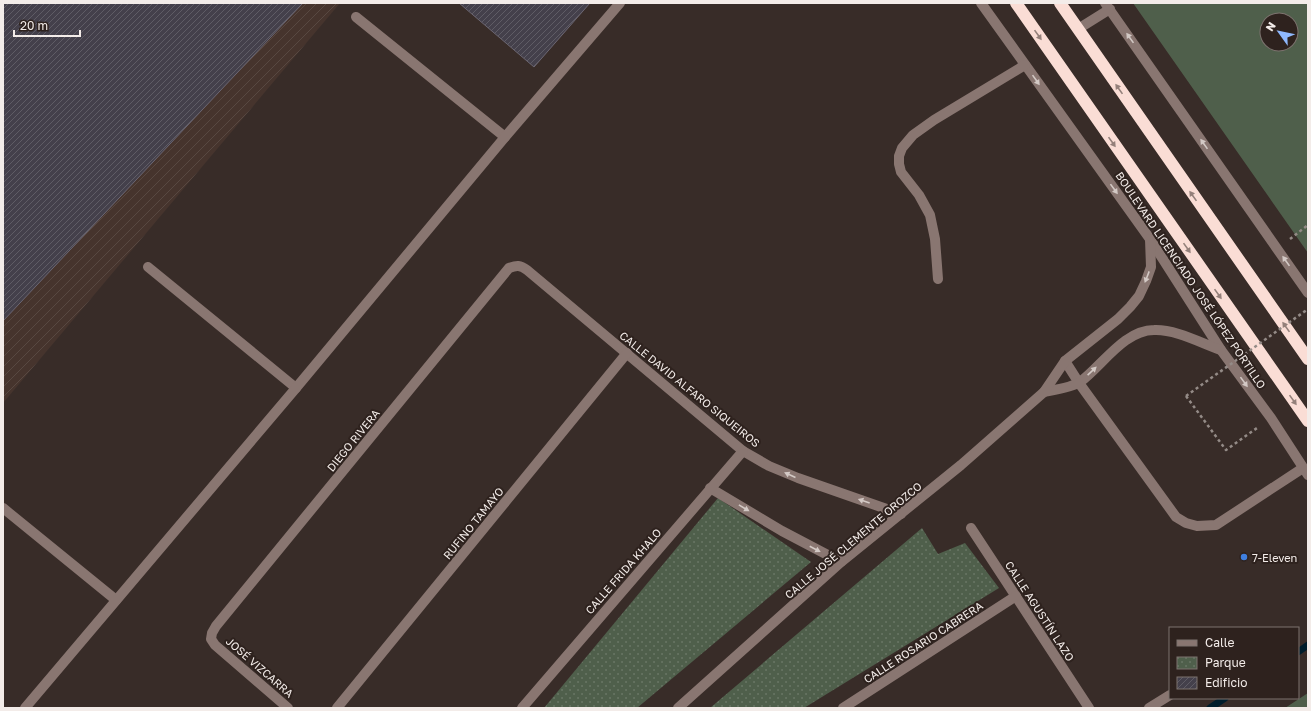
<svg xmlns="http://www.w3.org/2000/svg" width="1311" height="711" viewBox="0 0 1311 711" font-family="'Golos Text',sans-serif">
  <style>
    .industrial { fill: url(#industrial-furrows) }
    .green { fill: #4f5f4b; fill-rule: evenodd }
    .park { fill: url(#park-dots) }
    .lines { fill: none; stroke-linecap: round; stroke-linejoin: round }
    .stream { stroke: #001d2b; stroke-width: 7 }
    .building { fill: url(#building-hatch); stroke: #6b6672 }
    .path { stroke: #948b87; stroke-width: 2.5; stroke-dasharray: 3 3; stroke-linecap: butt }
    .minor { stroke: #897671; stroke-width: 10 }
    .highway { stroke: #faddd5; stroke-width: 12 }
    .path-bridge { stroke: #948b87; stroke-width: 2.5; stroke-dasharray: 3 3; stroke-linecap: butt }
    .oneway { fill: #94807a }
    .oneway2 { fill: #d3c9c5 }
    .shop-dot { fill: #3f7fe0; stroke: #2e221e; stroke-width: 1.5 }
    .labels { text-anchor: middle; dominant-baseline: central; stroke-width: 4; stroke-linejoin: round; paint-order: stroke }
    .street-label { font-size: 11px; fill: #f3ece9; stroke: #2e221e }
    .poi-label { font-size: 11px; fill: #f3ece9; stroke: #2e221e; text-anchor: start }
  </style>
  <defs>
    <pattern id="industrial-furrows" width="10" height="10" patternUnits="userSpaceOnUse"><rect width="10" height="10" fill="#46342d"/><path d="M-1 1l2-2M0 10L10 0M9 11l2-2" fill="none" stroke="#584841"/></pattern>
    <pattern id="park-dots" width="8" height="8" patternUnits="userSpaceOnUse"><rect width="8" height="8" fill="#4f5f4b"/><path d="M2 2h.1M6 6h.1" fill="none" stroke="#697665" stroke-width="1.8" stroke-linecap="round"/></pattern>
    <pattern id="building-hatch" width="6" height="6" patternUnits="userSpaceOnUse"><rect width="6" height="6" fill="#44404b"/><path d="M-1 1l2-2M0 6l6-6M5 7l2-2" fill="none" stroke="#5f5c65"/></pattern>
  </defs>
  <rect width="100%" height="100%" fill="#382c28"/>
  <polygon class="industrial" points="3,3 340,3 3,403"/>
  <g class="green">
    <path d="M1133,3H1308V253ZM1267,20H1291V44H1267Z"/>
    <polygon points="1308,693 1308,708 1285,708"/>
  </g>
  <g class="park">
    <polygon points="718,498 811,562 637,708 544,708"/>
    <polygon points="922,528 938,554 965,543 999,588 804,708 710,708"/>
  </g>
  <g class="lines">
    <g class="stream">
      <polyline points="1298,652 1308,645"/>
      <polyline points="1210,708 1225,698"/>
    </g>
  </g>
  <g class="building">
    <polygon points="3,3 303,3 3,321"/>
    <polygon points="459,3 590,3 534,67"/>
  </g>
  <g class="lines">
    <g class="path">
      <polyline points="1290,239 1308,225"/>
      <polyline points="1186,396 1226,450 1257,428"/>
    </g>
    <g class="minor">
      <polyline points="981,3 1150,239 1221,350 1271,418 1308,475"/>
      <polyline points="1105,3 1308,293"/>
      <polyline points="356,17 505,137"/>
      <polyline points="1078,29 1110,9"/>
      <polyline points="148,267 296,388"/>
      <polyline points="938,279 935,239 930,215 919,195 901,172 899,164 899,156 902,148 913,135 934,120 1025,65"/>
      <polyline points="1065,361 1079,383 1176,517 1186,523 1197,526 1216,525 1303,468"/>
      <path d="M1044,392C1054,390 1073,387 1080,382C1102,366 1124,330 1154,330C1175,329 1201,343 1221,350"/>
      <polyline points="710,488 782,531 841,562"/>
      <polyline points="3,508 116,600"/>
      <polyline points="971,528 1089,708"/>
      <polyline points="25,708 296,388 505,137 620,3"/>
      <path d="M288,708L215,645L211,639L212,633L216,626L509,268C517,265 520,265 527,270L743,451L769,466L798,478L901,514"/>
      <polyline points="337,708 627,353"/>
      <polyline points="522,708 743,451"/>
      <polyline points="678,708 841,562 961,465 1044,392 1065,361 1118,319 1130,307 1139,296 1146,281 1151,267 1150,239"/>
      <polyline points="843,708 1016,596"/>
      <polyline points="1149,708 1170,695"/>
    </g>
    <g class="highway">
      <polyline points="1016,3 1308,421"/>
      <polyline points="1060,3 1308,359"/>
    </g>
    <polyline class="path-bridge" points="1186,396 1308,309"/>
  </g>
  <defs><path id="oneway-solid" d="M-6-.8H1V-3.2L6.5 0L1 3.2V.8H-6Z"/></defs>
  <g class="oneway">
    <use href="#oneway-solid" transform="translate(1038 35) rotate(55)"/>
    <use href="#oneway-solid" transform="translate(1119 89) rotate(-125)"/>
    <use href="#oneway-solid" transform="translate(1112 142) rotate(55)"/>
    <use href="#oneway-solid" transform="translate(1193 196) rotate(-125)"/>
    <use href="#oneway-solid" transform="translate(1187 248) rotate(55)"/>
    <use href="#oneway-solid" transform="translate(1218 294) rotate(55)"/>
    <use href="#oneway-solid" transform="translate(1286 327) rotate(-125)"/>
    <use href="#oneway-solid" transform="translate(1293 400) rotate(55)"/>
  </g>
  <g class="oneway2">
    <use href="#oneway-solid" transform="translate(1130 38) rotate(-125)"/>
    <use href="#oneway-solid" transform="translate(1036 80) rotate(55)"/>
    <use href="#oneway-solid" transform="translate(1204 144) rotate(-125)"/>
    <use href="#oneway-solid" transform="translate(1114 189) rotate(54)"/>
    <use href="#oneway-solid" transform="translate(1286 261) rotate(-125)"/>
    <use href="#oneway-solid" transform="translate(1147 277) rotate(111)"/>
    <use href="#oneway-solid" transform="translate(1092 371) rotate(-43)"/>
    <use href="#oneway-solid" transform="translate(1244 382) rotate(54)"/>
    <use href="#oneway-solid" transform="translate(790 475) rotate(-156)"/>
    <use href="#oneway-solid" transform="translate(864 501) rotate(-161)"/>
    <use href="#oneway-solid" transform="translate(744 508) rotate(31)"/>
    <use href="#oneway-solid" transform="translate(815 549) rotate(28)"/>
  </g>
  <circle class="shop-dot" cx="1244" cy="557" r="4"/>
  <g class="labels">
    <g class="street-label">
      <text transform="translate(1191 280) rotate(56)">BOULEVARD LICENCIADO JOSÉ LÓPEZ PORTILLO</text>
      <text transform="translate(690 389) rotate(39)">CALLE DAVID ALFARO SIQUEIROS</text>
      <text transform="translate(353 440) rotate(-51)">DIEGO RIVERA</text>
      <text transform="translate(473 523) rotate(-51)">RUFINO TAMAYO</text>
      <text transform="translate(853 540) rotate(-40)">CALLE JOSÉ CLEMENTE OROZCO</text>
      <text transform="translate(623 571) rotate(-49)">CALLE FRIDA KHALO</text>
      <text transform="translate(1040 611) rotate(57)">CALLE AGUSTÍN LAZO</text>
      <text transform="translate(923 642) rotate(-33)">CALLE ROSARIO CABRERA</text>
      <text transform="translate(260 667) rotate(41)">JOSÉ VIZCARRA</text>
    </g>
    <g class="poi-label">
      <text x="1252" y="557">7-Eleven</text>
    </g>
  </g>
  <rect width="1311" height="711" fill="none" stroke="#f3ece9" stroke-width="8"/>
  <rect x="1169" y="627" width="130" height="72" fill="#2e221e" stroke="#7d736f"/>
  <rect x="1177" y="640" width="20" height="6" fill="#897671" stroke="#7d736f"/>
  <text x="1205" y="647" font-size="12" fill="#f3ece9">Calle</text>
  <rect x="1177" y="657" width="20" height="12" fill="url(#park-dots)" stroke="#7d736f"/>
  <text x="1205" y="667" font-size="12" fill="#f3ece9">Parque</text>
  <rect x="1177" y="677" width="20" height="12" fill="url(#building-hatch)" stroke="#7d736f"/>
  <text x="1205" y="687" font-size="12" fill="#f3ece9">Edificio</text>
  <g transform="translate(1279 32) rotate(303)"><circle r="19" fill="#2e221e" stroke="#7d736f"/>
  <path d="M0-3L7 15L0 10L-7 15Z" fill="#8fb8fd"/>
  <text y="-6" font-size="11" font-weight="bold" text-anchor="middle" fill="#f3ece9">N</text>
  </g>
  <path d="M14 30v6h66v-6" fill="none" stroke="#f3ece9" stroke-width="2"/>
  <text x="20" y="30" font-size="12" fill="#f3ece9" stroke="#2e221e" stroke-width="3" paint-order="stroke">20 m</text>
</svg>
